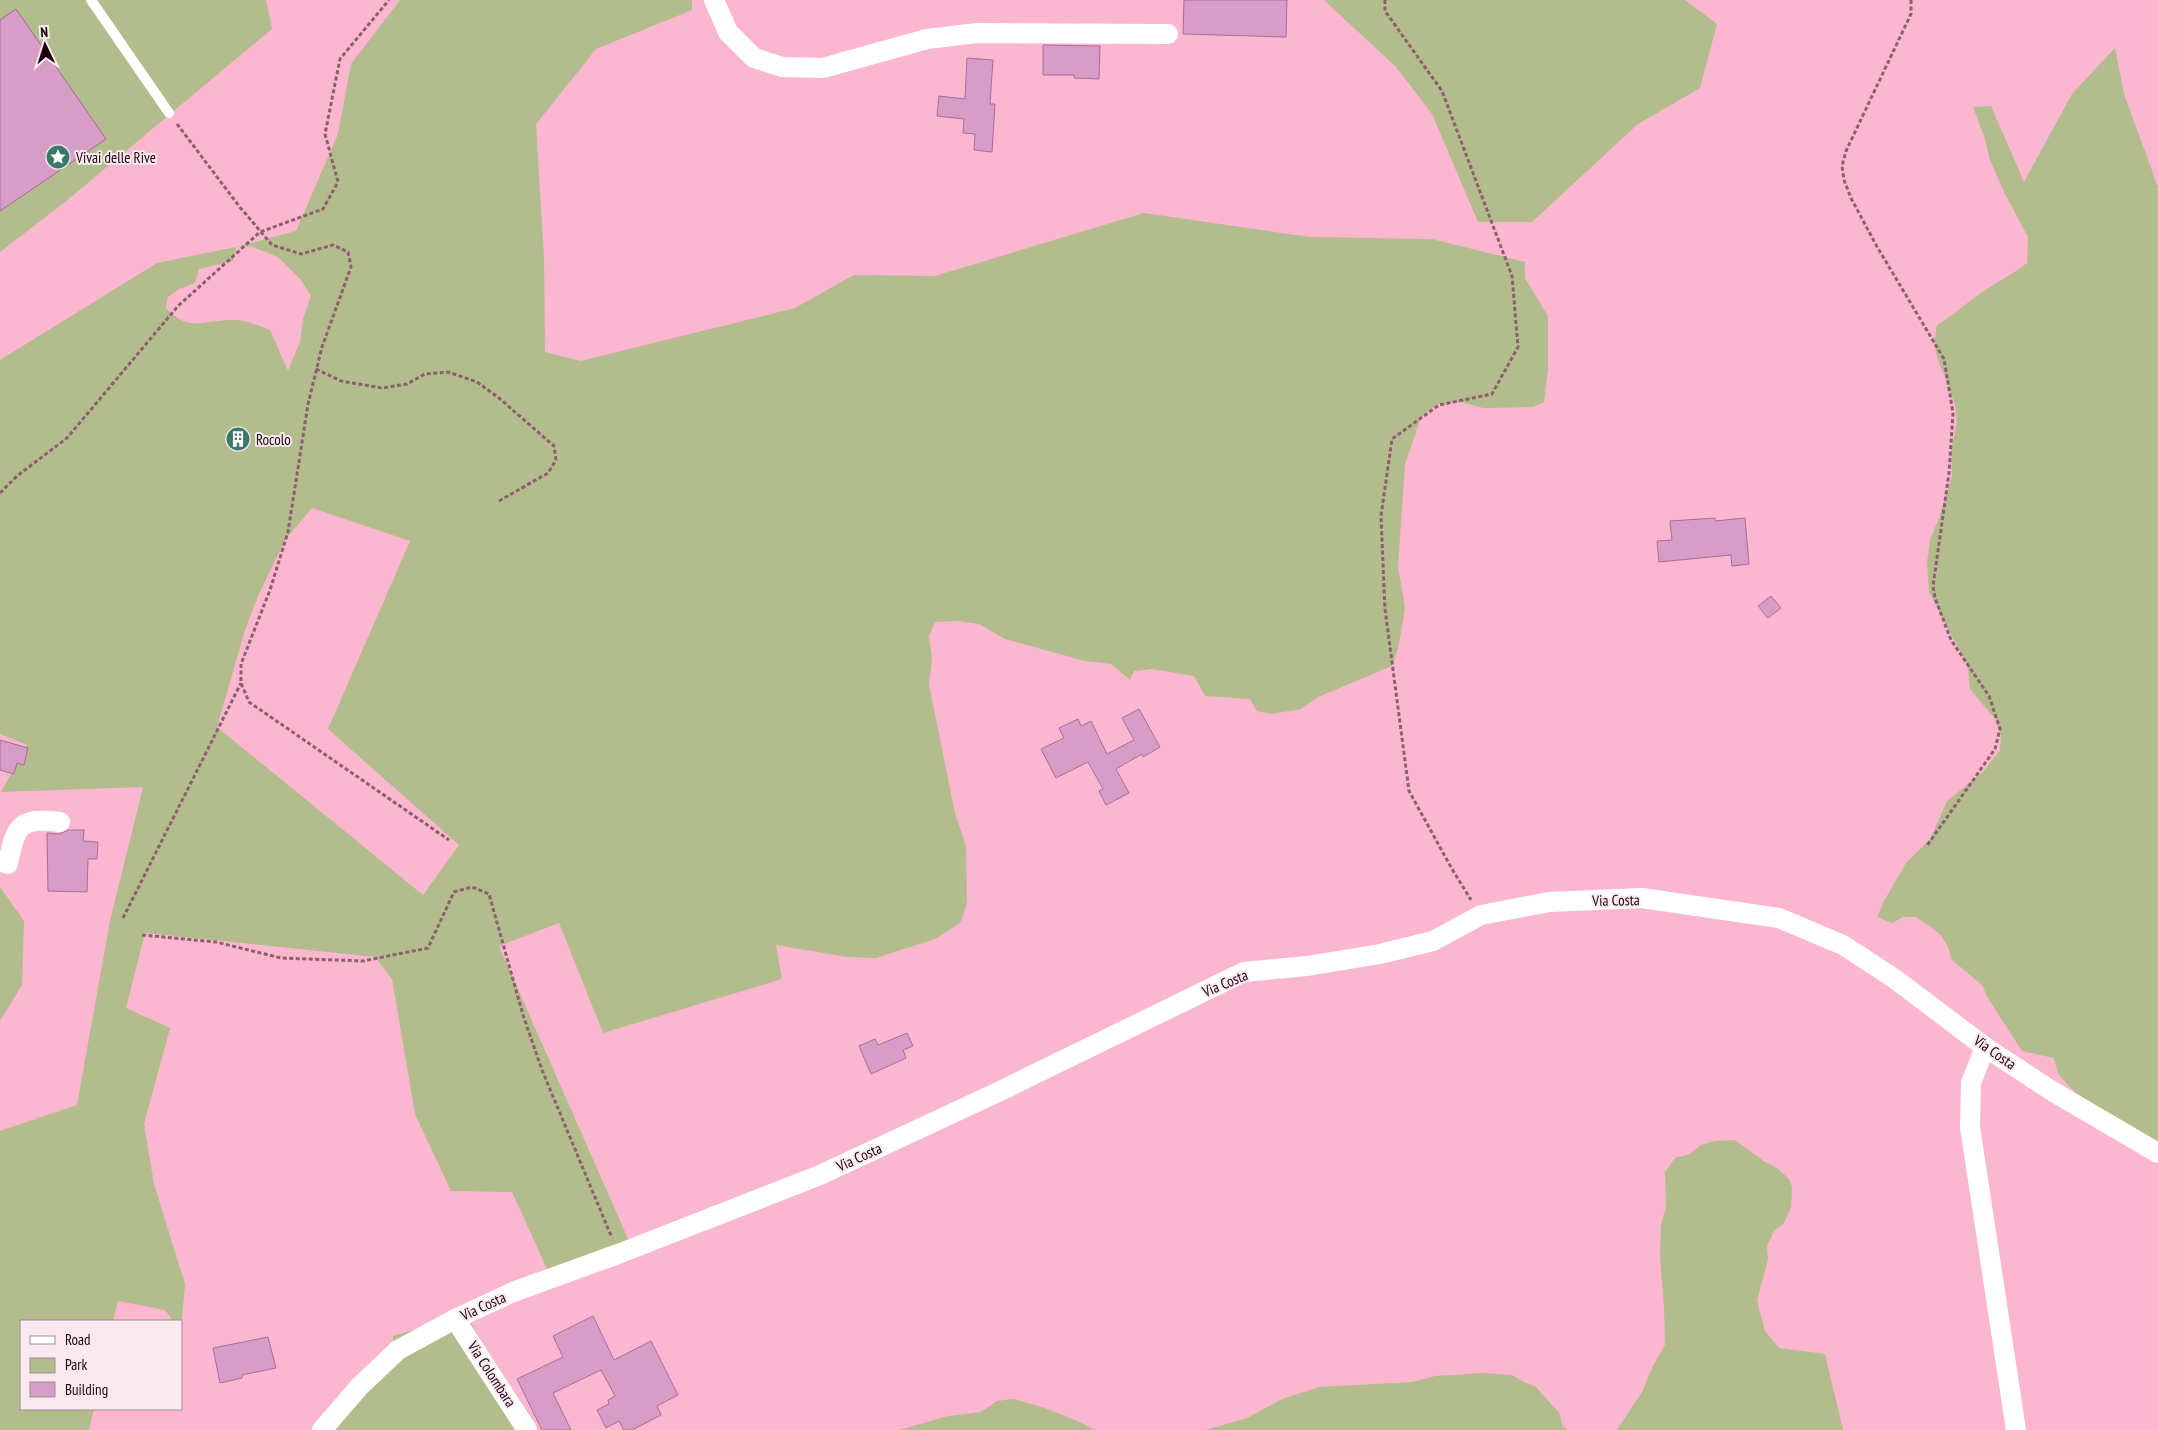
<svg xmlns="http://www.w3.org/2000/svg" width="2158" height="1430" viewBox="0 0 2158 1430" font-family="'PT Sans Narrow',sans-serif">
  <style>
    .green { fill: #b3bc8c; fill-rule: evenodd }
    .building { fill: #d69ec7; stroke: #ab6b9b }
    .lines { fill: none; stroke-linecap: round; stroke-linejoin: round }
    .path { stroke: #8c5e6f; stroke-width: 3; stroke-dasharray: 4 2.5; stroke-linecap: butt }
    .service { stroke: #fff; stroke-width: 10 }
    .minor { stroke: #fff; stroke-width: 20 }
    .labels { text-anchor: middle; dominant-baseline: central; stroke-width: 4; stroke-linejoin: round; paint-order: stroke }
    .poi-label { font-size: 15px; fill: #1b020c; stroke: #fae9ee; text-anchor: start }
    .street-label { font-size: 15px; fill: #1b020c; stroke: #fae9ee }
  </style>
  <rect width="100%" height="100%" fill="#fab7cf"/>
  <g class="green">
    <polygon points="0,0 266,0 272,29 65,202 0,252"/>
    <path d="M400,0H692V10L596,49L536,124L544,259L545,352L581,361L795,308L854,275L935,276L1144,213L1309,237L1432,239L1525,262V278L1548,316V370L1544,402L1533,407L1483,408L1461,402L1437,404L1421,417L1405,464L1398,567L1405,608L1398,649L1392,666L1318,697L1301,709L1271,714L1257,711L1250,699L1205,696L1194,676L1152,669L1134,671L1130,680L1111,664L1085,661L1005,639L979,624L958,621L935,622L929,636L932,658L929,685L955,813L966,847L967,904L960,923L935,939L876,958L848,957L776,945L782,979L603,1033L559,923L499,946L629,1241L548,1271L512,1192L451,1191L415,1114L392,979L375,957L145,933L126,1008L170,1028L144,1124L154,1184L185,1284L181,1330V1321H173L165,1310L118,1301L113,1321H21V1409H94L89,1430H0V1131L77,1105L110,921L143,787L1,792L27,745L0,734V360L157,263L236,247L296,231L338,134L351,64ZM250,246L278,257L301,280L311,296L303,319L300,342L288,371L270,330C257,325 246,320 232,320C203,320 189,333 166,308L168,297L179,289L195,283L199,269L233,261L236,247ZM312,508L410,541L328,729L459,845L423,895L217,727L245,630L258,596L285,540Z"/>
    <polygon points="1324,0 1685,0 1717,24 1700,88 1638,124 1532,222 1478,222 1432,114 1396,67"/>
    <path d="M2115,48L2124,94L2158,187V1150L2081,1099L2058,1074L2054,1058L2022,1051L1986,995L1983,986L1951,959L1949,949L1941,935L1931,927L1916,917H1903L1892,923L1877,917L1884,901L1906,863L1930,839L1947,801L1983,772L2000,750L2001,734L1995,719L1970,689L1968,667L1929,592L1927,563L1930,540L1939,518L1952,476L1951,452L1957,422L1955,404L1937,357L1934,342L1937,325C1953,316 1966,303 1981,293C1997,282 2013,274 2027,263L2028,237L2005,194L1990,160L1984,136L1973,107L1991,106L2024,182L2072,94Z"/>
    <polygon points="0,887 24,921 22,985 0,1021"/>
    <polygon points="1735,1140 1765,1162 1777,1168 1789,1179 1792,1187 1791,1207 1784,1223 1774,1231 1767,1246 1768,1259 1757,1301 1765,1331 1779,1348 1825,1354 1843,1430 1617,1430 1642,1392 1653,1366 1665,1345 1664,1306 1660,1257 1661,1225 1666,1207 1665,1172 1675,1158 1690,1154 1701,1145 1715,1141"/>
    <polygon points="470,1320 521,1430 325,1430 393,1344 393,1336 430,1325"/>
    <polygon points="1483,1373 1512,1375 1524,1382 1535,1386 1560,1414 1562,1426 1568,1430 1206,1430 1247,1418 1282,1399 1319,1387 1412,1382 1435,1376"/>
    <path d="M1013,1399C1042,1406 1069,1416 1095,1430H899L948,1416L981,1412L997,1401Z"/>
  </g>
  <g class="building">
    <polygon points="1184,0 1287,0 1286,37 1183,34"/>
    <polygon points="16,9 106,139 0,211 0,20"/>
    <polygon points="1043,45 1100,46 1099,79 1074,78 1074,75 1043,75"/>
    <polygon points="967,58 993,60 990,104 995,104 992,152 974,150 975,134 963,133 964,119 937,116 939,96 965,99"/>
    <polygon points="1715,518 1715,521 1745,518 1749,564 1732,566 1731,555 1659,562 1657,541 1672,540 1670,521"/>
    <polygon points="1771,596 1781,608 1768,618 1758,606"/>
    <polygon points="1139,709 1160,747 1143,757 1142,754 1116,769 1129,793 1106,805 1099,791 1103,789 1088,762 1056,778 1041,749 1064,738 1059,728 1078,719 1081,726 1091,721 1107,754 1134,740 1122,718"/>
    <polygon points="0,740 28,748 24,765 17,763 14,774 0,770"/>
    <polygon points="68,830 84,830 83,841 98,842 97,859 88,859 87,892 48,891 47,833 59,834"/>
    <polygon points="907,1033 913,1046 903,1050 906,1058 871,1074 859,1046 875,1039 878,1045"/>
    <polygon points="593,1316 614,1360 651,1341 678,1395 657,1406 661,1415 632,1430 624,1430 619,1421 606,1428 597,1410 609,1404 608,1400 615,1396 601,1370 553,1393 571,1430 542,1430 517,1379 563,1357 553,1336"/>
    <polygon points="268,1337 276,1368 242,1375 242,1378 220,1383 213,1348"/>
  </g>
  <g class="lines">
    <g class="path">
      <polyline points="1385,0 1385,11 1442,91 1512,276 1518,347 1492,394 1439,405 1392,439 1381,516 1384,587 1385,609 1409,791 1452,869 1471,900"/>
      <polyline points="1911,0 1911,14 1846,151 1842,166 1844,180 1851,198 1876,245 1944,359 1953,413 1949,473 1933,586 1935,598 1951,640 1989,696 2000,729 1995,749 1926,847"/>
      <polyline points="177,124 239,206 272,245 301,254 333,245 348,252 351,267 322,347 308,404 288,532 270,590 241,664 241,683 249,702 449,840"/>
      <polyline points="316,369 341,381 382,388 407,384 425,374 448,372 477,382 499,398 554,446 556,460 548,473 499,501"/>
      <polyline points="0,493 17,476 67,438 178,306 260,232 323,209 338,182 325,134 340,59 389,0"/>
      <polyline points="123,918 241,683"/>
      <polyline points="142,935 216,942 281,958 363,961 428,948 454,892 472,887 489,894 523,1015 542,1070 612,1238"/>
    </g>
    <polyline class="service" points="91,0 169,113"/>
    <g class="minor">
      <polyline points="714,0 728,32 754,58 782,67 823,68 927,39 977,33 1168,34"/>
      <path d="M0,861L8,864C15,825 20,817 60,822"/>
      <polyline points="1985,1047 1971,1083 1970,1127 2016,1430"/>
      <polyline points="455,1319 527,1430"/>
      <polyline points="322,1430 360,1386 398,1350 455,1319 513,1292 618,1254 820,1175 996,1093 1244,972 1307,966 1380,954 1433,941 1481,915 1549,902 1642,898 1779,918 1843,945 1895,979 1985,1047 2052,1091 2158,1153"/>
    </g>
  </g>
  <defs>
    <symbol id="sight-disc" viewBox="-11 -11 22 22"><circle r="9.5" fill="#387a6a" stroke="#fae9ee"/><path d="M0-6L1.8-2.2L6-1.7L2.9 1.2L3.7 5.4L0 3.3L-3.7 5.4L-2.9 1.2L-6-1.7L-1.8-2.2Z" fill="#fff"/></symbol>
    <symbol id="building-disc" viewBox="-11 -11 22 22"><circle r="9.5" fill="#387a6a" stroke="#fae9ee"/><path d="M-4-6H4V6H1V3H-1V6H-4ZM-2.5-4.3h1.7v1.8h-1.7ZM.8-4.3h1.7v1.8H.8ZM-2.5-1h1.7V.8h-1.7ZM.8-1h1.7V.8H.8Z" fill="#fff"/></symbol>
  </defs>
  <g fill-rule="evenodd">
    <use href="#sight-disc" x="44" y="143" width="28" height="28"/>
    <use href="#building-disc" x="224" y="425" width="28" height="28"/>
  </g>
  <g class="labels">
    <g class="poi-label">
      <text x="76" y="157">Vivai delle Rive</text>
      <text x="256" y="439">Rocolo</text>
    </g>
    <g class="street-label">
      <text transform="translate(1616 900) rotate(-1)">Via Costa</text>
      <text transform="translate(1225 983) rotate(-23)">Via Costa</text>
      <text transform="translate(1995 1052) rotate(35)">Via Costa</text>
      <text transform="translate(859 1157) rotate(-25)">Via Costa</text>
      <text transform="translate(483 1306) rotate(-25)">Via Costa</text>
      <text transform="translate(492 1374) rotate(57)">Via Colombara</text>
    </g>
  </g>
  <rect x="20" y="1320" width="162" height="90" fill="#fae9ee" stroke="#a18d94"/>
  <rect x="30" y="1336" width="25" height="8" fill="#ffffff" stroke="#a18d94"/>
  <text x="65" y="1345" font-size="15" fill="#1b020c">Road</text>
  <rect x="30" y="1358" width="25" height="15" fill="#b3bc8c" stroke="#a18d94"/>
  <text x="65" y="1370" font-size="15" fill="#1b020c">Park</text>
  <rect x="30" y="1382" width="25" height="15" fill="#d69ec7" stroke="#a18d94"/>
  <text x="65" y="1395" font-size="15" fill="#1b020c">Building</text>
  <g transform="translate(45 45) rotate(356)" stroke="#fae9ee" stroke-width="4" paint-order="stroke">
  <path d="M0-4L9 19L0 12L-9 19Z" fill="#1b020c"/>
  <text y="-8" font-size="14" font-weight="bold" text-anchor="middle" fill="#1b020c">N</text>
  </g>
</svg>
